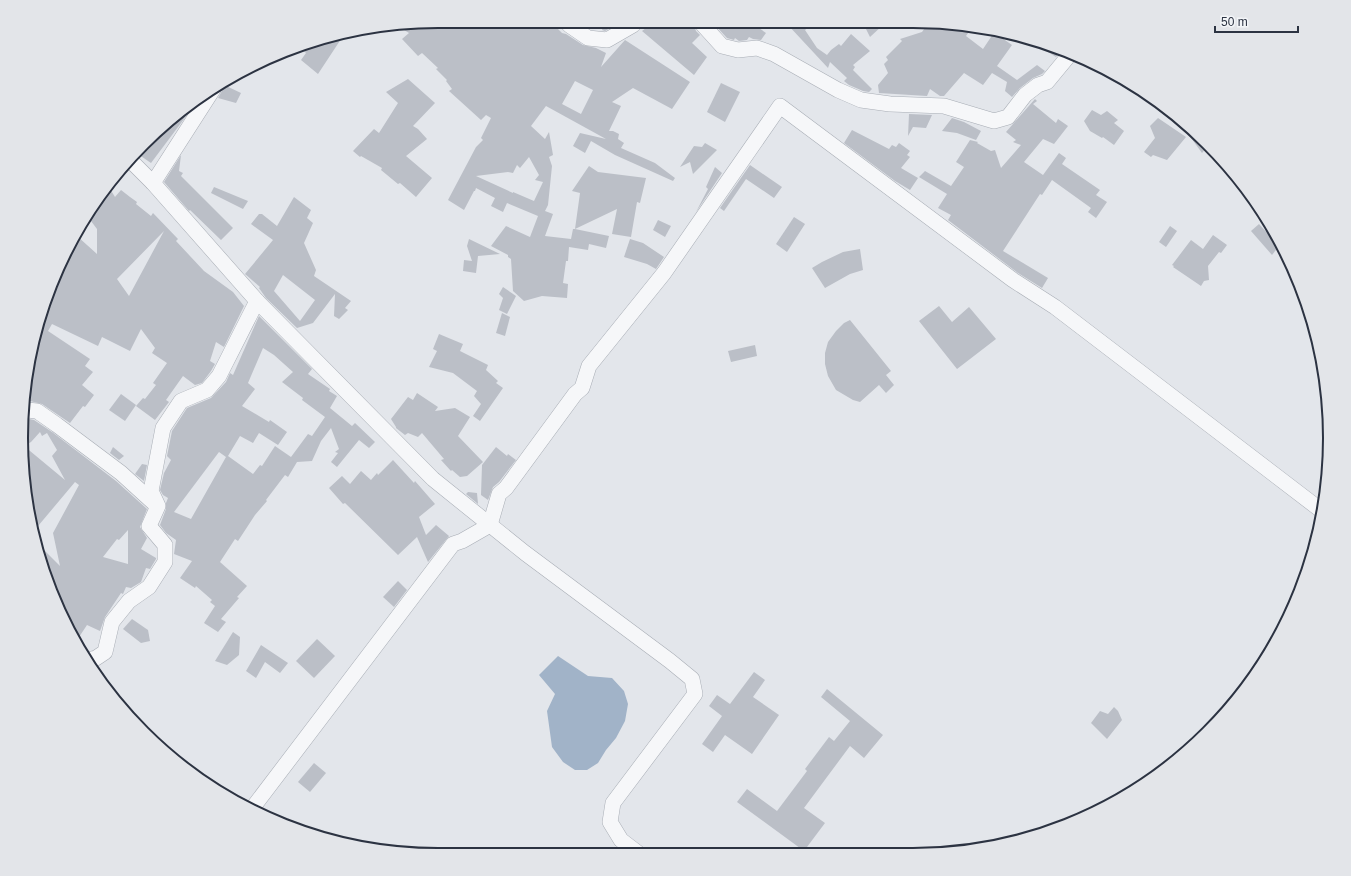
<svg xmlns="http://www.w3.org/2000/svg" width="1351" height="876" viewBox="0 0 1351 876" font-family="Arial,sans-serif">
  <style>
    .water { fill: #a1b3c8 }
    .building { fill: #bbbfc7; fill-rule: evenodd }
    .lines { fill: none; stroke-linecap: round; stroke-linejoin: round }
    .minor-casing { stroke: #a8adb5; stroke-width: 16 }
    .minor { stroke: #f6f7f9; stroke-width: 15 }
    .rim { fill: none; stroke: #2c3342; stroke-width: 2 }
  </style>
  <rect width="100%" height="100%" fill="#e3e6eb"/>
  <polygon class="water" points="558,656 588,676 612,678 624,691 628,704 625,721 616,738 606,750 598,763 587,770 575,770 563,762 552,747 547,711 555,694 539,675"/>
  <g class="building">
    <path d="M396,25H554L562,33L566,34L583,45L596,48L606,53L601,67L625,40L690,82L672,109L633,88L612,102L621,106L609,131H613L619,134L618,139L624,143L621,148L655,163L675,178L673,181L615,155L591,141L585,153L573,146L580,133L606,139L546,106L531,126L545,139L549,132L553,155L549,157L552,166L548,205L545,211L553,214L545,236L571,239L573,229H575L580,193L572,191L589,166L598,172L646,178L640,203L637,202L631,237L612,234L617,209L575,229L609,236L606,248L589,244L588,250L569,247L568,261H566L563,283L568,284L567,298L542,296L524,301L513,291L511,259L508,257V255L491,246L506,226L530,237L538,216L507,203L503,212L491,206L495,198L476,188L475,191H474L464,210L448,200L476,147L483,140L481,138L491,118L486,115L481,120L449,91L452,89L446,81L447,80L436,69L438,68L422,53L418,56L402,39L409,33ZM575,81L593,90L581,114L562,104ZM529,157L539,175L535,180L543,182L534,201L513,192V193L476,176L508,172L513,173L517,165L520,168Z"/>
    <polygon points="604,25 616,25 605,31 602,30"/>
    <polygon points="650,25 666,25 670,29 673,25 694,25 696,31 700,35 692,43 707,57 694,75 642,31"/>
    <polygon points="715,25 762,25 759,28 766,33 761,40 753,39 749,37 747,40 739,41 735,38 734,40 727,38"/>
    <polygon points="788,25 811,25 805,30 817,48 827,55 831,50 839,44 841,46 851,34 870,51 853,65 855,67 853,70 872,89 869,92 863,91 849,85 844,81 847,78 830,62 828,68"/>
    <polygon points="864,25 883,25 870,37"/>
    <polygon points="927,25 951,25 958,30 962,25 973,26 966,36 983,49 995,31 1005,33 1002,38 1012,45 997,66 1017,80 1037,65 1045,71 1042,74 1033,78 1020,88 1012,97 1005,91 1007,82 992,73 983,85 964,73 944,96 940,96 930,89 927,96 879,93 878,85 888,73 884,64 888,60 886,57 902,41 900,39 922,32"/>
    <polygon points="345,33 318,74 301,60 306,53 299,46 304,43"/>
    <polygon points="1036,41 1047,43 1062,49 1056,57 1035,44"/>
    <polygon points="408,79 435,103 413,126 418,129 427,139 406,156 432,178 416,197 400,183 398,184 381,170 382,168 361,156 360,157 353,151 374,129 379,133 398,103 386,92"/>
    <polygon points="721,83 740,92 725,122 707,112"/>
    <polygon points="222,84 241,93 236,103 218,98 223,89"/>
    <polygon points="1035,99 1037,101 1033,104 1056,123 1058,119 1068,126 1054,144 1043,139 1024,162 1043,175 1059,153 1066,158 1062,164 1100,190 1096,195 1107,202 1096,218 1088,212 1091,208 1052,180 1042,195 1040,194 1003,251 1048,278 1042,288 1018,273 948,220 951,215 938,208 947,194 919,177 925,171 951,186 964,167 956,162 970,140 978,142 977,143 991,151 995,150 1001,168 1021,145 1013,142 1016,140 1006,132"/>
    <polygon points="196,100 184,119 151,163 135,152 143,143"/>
    <polygon points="1092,110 1101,115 1107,111 1118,120 1114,123 1124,131 1114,145 1103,137 1102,138 1090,131 1084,121"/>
    <polygon points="909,114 932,115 926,128 913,127 908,136"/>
    <polygon points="952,118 964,122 981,131 976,140 957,133 942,131"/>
    <polygon points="1158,118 1186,137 1167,160 1153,155 1151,157 1144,152 1155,138 1150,126"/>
    <polygon points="1191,127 1208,146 1202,153 1186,131"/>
    <polygon points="852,130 889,149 892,145 896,147 899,143 910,151 907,155 910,157 901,168 918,178 910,190 895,181 844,143"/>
    <polygon points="705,143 717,150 693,174 690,162 680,167 694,146 702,147"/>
    <polygon points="181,155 179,171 183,173 181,176 233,228 221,240 190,210 189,211 164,182"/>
    <polygon points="750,165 782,187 774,198 746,179 724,211 720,208"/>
    <polygon points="715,167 722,173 696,212 708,189 706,187"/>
    <path d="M107,184L115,197L121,190L130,197L137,202L136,204L151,216L153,213L178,239L176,241L204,271L233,292L244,306L224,347L216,342L210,361L215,364L211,371L202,383L195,385L183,376L166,400L169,402L155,420L136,406L143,398L145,399L156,385L153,383L167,363L152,353L155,348L141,329L130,351L102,337L98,346L52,324L48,331L90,359L85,366L93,372L82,385L94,395L85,407L83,406L70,423L42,404L30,401L24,398L35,330L53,279L77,236L97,254V229L88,217ZM164,231L129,296L117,279Z"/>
    <polygon points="214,187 248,201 243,209 211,193"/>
    <path d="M294,197L311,210L307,218L313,223L304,243L316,270L314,276L351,301L345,308L348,310L339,319L334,316L335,294L313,323L297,328L266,298L259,288L260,287L245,274L273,240L251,224L259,214H262L277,226ZM283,275L315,300L300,321L274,291Z"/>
    <polygon points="794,217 805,224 787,252 776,244"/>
    <polygon points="658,220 671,226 665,237 653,230"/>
    <polygon points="1259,224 1279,246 1272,255 1251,231"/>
    <polygon points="1170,226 1177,231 1166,247 1159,242"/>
    <polygon points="1213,235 1227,245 1221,253 1219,252 1208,266 1209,280 1204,281 1201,286 1173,267 1174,266 1172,265 1191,240 1203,249"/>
    <polygon points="469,239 500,254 478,256 476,273 463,271 464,260 472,261 467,246"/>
    <polygon points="630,239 643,243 664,257 656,269 647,264 624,257"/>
    <polygon points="860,249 863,270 850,274 825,288 812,268 822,262 843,252"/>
    <polygon points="503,287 516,296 507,314 499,310 503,298 499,294"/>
    <polygon points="939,306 952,322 969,307 996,339 957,369 919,321"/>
    <polygon points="502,313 510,317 505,336 496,333"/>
    <path d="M259,316L312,369L308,374L330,389L329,391L337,396L330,408L352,426L355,423L375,442L369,448L359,440L337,467L331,462L338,453L335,452L339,449L331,428L321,441L312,461L297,462L288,477L285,475L266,500L267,501L255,515L238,541L235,539L220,562L247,586L237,597L239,598L221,619L226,622L218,632L204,623L215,606L210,602L212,600L196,586L195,588L180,578L192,561L174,554L176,540L166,533L160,525L166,509V503L168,498L163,495L160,490L164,473L171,460L167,456L172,431L187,408L211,398L226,382L230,373L233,375ZM263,348L274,355L293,372L282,382L303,398L302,400L325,417L312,436L308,434L291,457L275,446L262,466L260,465L253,474L228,456L240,436L253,443L259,433L278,445L287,432L270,420L269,422L242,406L255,389L248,383ZM219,452L226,457L191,519L174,512Z"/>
    <polygon points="850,320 891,371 886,375 894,385 886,393 879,385 860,402 853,400 836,390 828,376 825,364 825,353 828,342 836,331 844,323"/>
    <polygon points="439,334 463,344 460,351 488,365 486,370 498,381 496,383 503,388 480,421 473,416 481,404 474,396 477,391 453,373 429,367 437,351 433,349"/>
    <polygon points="755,345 757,356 731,362 728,351"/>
    <polygon points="417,393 438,407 435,411 455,408 470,417 458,436 483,462 467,476 460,477 452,470 451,471 441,460 444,459 422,433 418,437 408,433 405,435 396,428 396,427 391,419 408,397 413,400"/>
    <polygon points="121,394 136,405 125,421 109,410"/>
    <path d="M29,419L34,420L52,432L116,481L147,509L140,527L147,538L141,549L156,558V559L150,569L146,568L141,582L131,588L126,587L123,594L121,593L105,617L100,631L87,625L75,643L35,546L34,540L60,566L53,533L79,485L75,482L33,532L28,503L32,498L26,492L22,466V428ZM40,432L42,436L47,433L57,450L52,456L65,480L24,446L31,442ZM128,530V564L103,557L117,539L119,540Z"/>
    <polygon points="113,447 124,456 119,460 110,453"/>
    <polygon points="496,447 507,456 508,454 516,460 499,482 493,487 488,500 481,495 482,465"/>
    <polygon points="393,460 414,483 415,481 435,504 419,517 426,535 436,525 449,536 428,562 417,537 398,555 345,503 343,504 329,488 342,476 350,484 361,471 371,480 377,473 378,475"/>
    <polygon points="142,464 147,465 144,481 135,474"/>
    <polygon points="468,492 477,493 478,504 466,494"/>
    <polygon points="398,581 407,590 394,607 383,597"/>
    <polygon points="132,619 148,630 150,641 141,643 123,629"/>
    <polygon points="233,632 240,637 239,655 227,665 215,661"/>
    <polygon points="317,639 335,656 314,678 296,661"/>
    <polygon points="261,645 288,663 280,673 265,662 256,678 246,671"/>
    <polygon points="754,672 765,680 753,697 779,715 752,754 725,735 713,752 702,744 722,716 709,706 717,695 730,704"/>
    <polygon points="827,689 883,735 864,758 850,746 804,808 825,823 804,851 737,802 747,789 777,811 807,771 805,769 829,737 834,741 850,721 821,697"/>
    <polygon points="1114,707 1118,711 1122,720 1107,739 1091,723 1100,711 1108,714"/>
    <polygon points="314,763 326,773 310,792 298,782"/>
  </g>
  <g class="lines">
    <defs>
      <g id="minor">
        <polyline points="569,25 588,38 607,40 633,25"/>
        <polyline points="703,25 722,46 738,50 757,48 774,54 838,90 861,100 890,104 944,106 994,121 1008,117 1025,95 1038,85 1047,82 1071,53"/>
        <polyline points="129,159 153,183 257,301 433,479 525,553 670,661 692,679 695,694 613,803 610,822 621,840 638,853"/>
        <polyline points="153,183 214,88"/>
        <polyline points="22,407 27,410 37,411 57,425 121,473 155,504"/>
        <polyline points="86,660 96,658 105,652 112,622 129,601 149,587 165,562 165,545 149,526 158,506 151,491 163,428 181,401 207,390 219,376 257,301"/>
        <polyline points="251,810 453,544 462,541 490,525 499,494 506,488 575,394 582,388 589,366 664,273 780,106 1013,280 1055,307 1322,511"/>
      </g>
    </defs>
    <use href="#minor" class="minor-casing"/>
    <use href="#minor" class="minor"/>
  </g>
  <path d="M0 0H1351V876H0ZM438 28H913A410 410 0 0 1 1323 438V438A410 410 0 0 1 913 848H438A410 410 0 0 1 28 438V438A410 410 0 0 1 438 28Z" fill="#e3e5e9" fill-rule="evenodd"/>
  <path class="rim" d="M438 28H913A410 410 0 0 1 1323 438V438A410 410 0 0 1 913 848H438A410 410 0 0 1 28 438V438A410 410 0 0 1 438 28Z"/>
  <path d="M1215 26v6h83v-6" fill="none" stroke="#2c3342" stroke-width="2"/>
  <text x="1221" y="26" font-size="12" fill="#2c3342" stroke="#f3f5f8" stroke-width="3" paint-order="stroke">50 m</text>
</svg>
